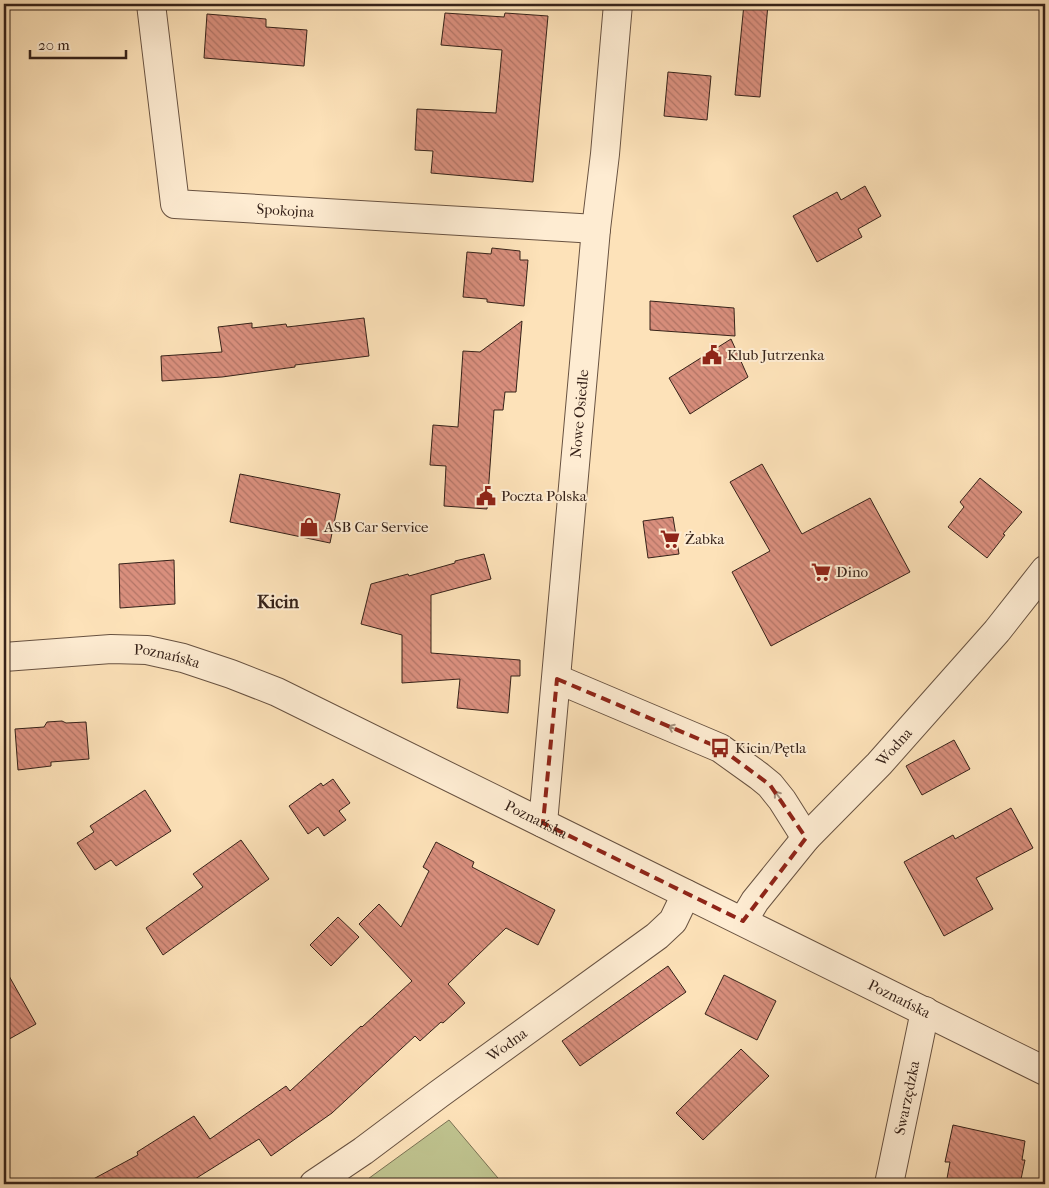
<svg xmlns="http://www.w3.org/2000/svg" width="1049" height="1188" viewBox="0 0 1049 1188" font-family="'IM FELL French Canon',serif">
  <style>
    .green { fill: #bfc38f; stroke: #7a7254 }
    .building { fill: url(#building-back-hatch); stroke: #362219 }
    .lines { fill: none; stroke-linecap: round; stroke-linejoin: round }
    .minor-casing { stroke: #685241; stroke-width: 30 }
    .minor { stroke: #feecd2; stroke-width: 28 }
    .oneway { stroke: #a4917f }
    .marked { fill: none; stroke: #8f2418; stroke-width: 4; stroke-dasharray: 10 6; stroke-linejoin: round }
    .labels { text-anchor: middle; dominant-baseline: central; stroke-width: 4; stroke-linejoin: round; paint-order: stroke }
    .street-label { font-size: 15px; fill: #362219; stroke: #feecd2 }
    .poi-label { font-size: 15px; fill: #362219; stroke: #feecd2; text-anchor: start }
    .quarter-label { font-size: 18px; font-weight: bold; fill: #362219; stroke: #feecd2 }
  </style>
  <defs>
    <pattern id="building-back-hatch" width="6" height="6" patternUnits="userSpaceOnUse" patternTransform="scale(1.25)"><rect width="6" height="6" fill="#d98f7d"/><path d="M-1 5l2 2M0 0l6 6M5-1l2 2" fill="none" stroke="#b17466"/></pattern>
  </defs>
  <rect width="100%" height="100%" fill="#fde2b9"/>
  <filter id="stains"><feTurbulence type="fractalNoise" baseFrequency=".004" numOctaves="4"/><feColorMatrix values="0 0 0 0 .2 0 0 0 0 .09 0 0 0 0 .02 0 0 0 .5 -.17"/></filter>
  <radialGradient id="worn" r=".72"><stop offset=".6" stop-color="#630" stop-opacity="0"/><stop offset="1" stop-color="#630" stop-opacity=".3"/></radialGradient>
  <polygon class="green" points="449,1120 503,1184 361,1184"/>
  <g class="building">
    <polygon points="744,4 768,4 760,97 735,95"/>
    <polygon points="445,13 504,17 505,13 548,16 533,182 431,173 433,151 415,150 417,109 496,113 502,50 441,45"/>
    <polygon points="207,14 266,19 266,27 307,30 304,66 204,58"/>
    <polygon points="668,72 711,76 707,120 664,116"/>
    <polygon points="865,186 881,216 858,229 862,237 817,262 793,216 837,192 841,200"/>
    <polygon points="492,248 520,251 520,260 528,260 524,306 487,302 487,299 463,297 467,252 491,254"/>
    <polygon points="650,301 734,308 735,336 650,330"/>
    <polygon points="364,318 369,356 295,365 295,367 222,377 162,381 161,356 222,352 218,327 252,323 252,328 286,324 287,327"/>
    <polygon points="522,321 516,392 505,392 503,410 494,410 487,509 444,506 446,466 430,465 433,425 458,427 463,351 480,352"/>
    <polygon points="731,339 748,377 690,414 669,378"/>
    <polygon points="762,464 802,534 870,498 910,572 771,646 732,572 770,551 730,482"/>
    <polygon points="240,474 340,494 330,543 230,522"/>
    <polygon points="980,478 1022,512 1003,534 1005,535 987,558 948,527 964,507 960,502"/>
    <polygon points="673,517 679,554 648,558 643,521"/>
    <polygon points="484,554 491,579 431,595 431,653 520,660 520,676 511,676 508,713 457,708 460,679 402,683 402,635 361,624 371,584 408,574 409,576 455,563 455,561"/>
    <polygon points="174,560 175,604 120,608 119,564"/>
    <polygon points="62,721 66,723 86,722 89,759 51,762 51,766 18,770 15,729 44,727 47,722"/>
    <polygon points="954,740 970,769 922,795 906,766"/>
    <polygon points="333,779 350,803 339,811 346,820 324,836 318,827 308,834 289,806 321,783 323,786"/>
    <polygon points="145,790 171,831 116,866 111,860 95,870 77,843 94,832 90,826"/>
    <polygon points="1011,808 1033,848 976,878 993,909 944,936 904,862 953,835 955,839"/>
    <polygon points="241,840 269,879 163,955 146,928 203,887 193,874"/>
    <polygon points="436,842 474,862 472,867 555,910 538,945 506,928 448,984 465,1003 443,1023 441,1022 420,1041 415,1036 332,1113 271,1156 259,1139 187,1184 84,1184 138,1155 137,1152 194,1116 210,1139 286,1086 290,1091 361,1026 362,1027 412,981 359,924 379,904 401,927 429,871 423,867"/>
    <polygon points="338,917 359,937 331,966 310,945"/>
    <polygon points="668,966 686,992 580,1066 562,1041"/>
    <polygon points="4,967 36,1024 4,1042"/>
    <polygon points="724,975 776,1001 757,1040 705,1014"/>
    <polygon points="741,1049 769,1076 703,1140 676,1113"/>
    <polygon points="953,1125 1025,1141 1022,1160 1025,1160 1020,1184 946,1184 950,1162 945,1162"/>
  </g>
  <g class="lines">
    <defs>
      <g id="minor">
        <path id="s1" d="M151,4L175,204L596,229"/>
        <path id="s2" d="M4,657L111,649L147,650L183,658L231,674L277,692C533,818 789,944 1045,1071"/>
        <polyline points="557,679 720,748 759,776 770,785 782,800 806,838"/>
        <path id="s3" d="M543,823L596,229L605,154L618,4"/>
        <path id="s4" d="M743,921L755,901L806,838L879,764L997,631L1045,570"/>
        <path id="s5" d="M314,1184L363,1151L439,1094L657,936L673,921L686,894"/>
        <path id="s6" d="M889,1184L925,1011"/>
      </g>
    </defs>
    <use href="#minor" class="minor-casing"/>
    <use href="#minor" class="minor"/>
  </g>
  <defs><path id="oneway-shaft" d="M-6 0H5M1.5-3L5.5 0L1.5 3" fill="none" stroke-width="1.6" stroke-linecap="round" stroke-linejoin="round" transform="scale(1.25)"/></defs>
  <g class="oneway">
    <use href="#oneway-shaft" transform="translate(675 729) rotate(-157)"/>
    <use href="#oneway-shaft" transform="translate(779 797) rotate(-127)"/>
  </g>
  <path class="marked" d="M557,679L720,748L770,785L806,838L743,921L543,823Z"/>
  <defs>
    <symbol id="civic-bare" viewBox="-9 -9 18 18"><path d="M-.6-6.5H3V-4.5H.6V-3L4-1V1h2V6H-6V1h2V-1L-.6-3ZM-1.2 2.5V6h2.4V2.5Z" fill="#8f2418" stroke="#feecd2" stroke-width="2.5" paint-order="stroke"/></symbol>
    <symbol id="shop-bare" viewBox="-9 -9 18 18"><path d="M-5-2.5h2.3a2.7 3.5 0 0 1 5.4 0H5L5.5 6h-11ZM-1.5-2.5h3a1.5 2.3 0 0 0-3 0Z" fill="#8f2418" stroke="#feecd2" stroke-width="2.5" paint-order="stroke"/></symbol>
    <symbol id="supermarket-bare" viewBox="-9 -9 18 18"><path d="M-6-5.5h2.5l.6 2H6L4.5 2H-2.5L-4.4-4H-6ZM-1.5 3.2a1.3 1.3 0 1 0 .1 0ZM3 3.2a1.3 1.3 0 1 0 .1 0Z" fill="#8f2418" stroke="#feecd2" stroke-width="2.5" paint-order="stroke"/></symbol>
    <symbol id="bus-bare" viewBox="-9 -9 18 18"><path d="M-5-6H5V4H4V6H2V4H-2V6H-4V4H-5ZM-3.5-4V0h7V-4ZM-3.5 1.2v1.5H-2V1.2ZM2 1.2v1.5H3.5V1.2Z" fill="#8f2418" stroke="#feecd2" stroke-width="2.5" paint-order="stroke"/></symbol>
  </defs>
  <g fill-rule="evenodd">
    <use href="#civic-bare" x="698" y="341" width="28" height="28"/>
    <use href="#civic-bare" x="472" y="482" width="28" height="28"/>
    <use href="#shop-bare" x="295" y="513" width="28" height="28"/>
    <use href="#supermarket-bare" x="656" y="525" width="28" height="28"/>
    <use href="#supermarket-bare" x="807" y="558" width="28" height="28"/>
    <use href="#bus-bare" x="706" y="734" width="28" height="28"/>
  </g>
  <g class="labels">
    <g class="street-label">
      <text stroke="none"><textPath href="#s1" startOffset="312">Spokojna</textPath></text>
      <text stroke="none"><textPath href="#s3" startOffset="411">Nowe Osiedle</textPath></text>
      <text stroke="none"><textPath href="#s2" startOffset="164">Poznańska</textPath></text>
      <text stroke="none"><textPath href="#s4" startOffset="231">Wodna</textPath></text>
      <text stroke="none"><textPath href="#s2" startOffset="569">Poznańska</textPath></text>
      <text stroke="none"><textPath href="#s2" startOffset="974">Poznańska</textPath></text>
      <text stroke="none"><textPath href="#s5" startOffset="238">Wodna</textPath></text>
      <text stroke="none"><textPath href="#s6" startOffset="88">Swarzędzka</textPath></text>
    </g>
    <g class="poi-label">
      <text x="727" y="355">Klub Jutrzenka</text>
      <text x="501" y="496">Poczta Polska</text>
      <text x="324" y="527">ASB Car Service</text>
      <text x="685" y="539">Żabka</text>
      <text x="836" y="572">Dino</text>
      <text x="735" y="748">Kicin/Pętla</text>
    </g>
    <g class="quarter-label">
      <text x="278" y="602">Kicin</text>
    </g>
  </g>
  <rect width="1049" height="1188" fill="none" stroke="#fde2b9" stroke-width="20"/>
  <rect x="5" y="5" width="1039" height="1178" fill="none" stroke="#362219" stroke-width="2.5"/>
  <rect x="10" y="10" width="1029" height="1168" fill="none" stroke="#362219"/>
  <path d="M30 50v8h96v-8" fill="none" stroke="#362219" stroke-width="2.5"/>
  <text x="38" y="50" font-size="15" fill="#362219" stroke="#feecd2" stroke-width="4" paint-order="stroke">20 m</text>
  <rect width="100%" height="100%" filter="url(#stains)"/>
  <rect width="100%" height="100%" fill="url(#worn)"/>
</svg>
